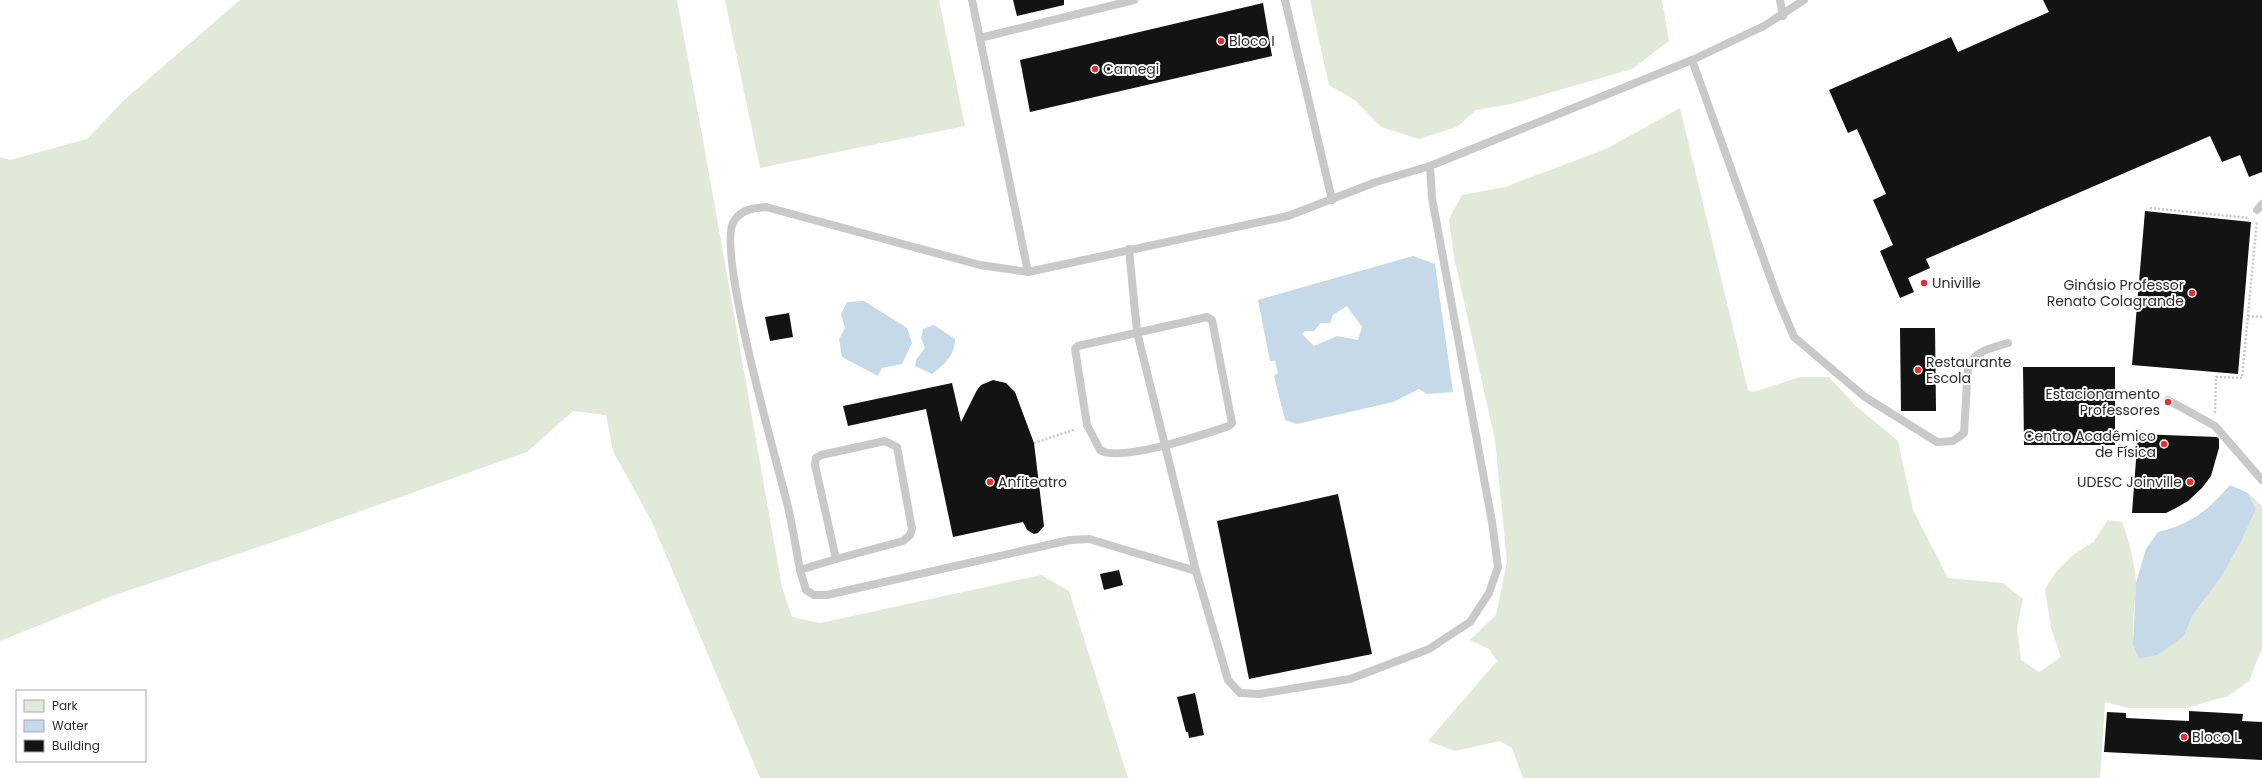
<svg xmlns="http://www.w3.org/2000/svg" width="2262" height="778" viewBox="0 0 2262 778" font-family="Poppins,sans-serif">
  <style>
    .green { fill: #e1e9d9 }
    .water { fill: #c5d9e9; fill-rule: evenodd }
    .building { fill: #131313 }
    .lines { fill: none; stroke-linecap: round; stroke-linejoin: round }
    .path { stroke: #c9c9c9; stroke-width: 2.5; stroke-dasharray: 2 2; stroke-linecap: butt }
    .service { stroke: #c9c9c9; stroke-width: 8 }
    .poi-dot { fill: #df3135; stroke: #fff; stroke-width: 1.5 }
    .labels { text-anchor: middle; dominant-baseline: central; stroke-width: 4; stroke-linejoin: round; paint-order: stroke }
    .poi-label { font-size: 14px; fill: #2c2c2c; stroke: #fff; text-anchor: start }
  </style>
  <rect width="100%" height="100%" fill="#fff"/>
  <g class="green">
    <path d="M240,0H677C714,195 747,391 782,587L792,617L820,623L1041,575L1069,591L1128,778H760L652,522L613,451L606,415L573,411L527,452L285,538L112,596L0,641V157L10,160L87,139L123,101Z"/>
    <polygon points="725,0 939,0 965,126 760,168"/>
    <polygon points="1310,0 1662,0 1669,41 1632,69 1511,104 1476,110 1457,127 1419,139 1381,127 1356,101 1329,85"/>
    <path d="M1680,108L1748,390L1753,392L1800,377H1829L1857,407L1898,441L1913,510L1948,578L2003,583L2023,599L2017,628L2021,660L2039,672L2061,657L2051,628L2045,589L2056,572L2072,556L2094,541L2108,520L2122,522C2128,536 2137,571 2136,586C2135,610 2128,636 2139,659L2184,636L2192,616L2221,577L2240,544L2256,509L2248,493L2262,506V649L2249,681L2228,696L2186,708H2128L2105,702L2100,778H1523L1512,748L1500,741L1455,751L1428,741L1497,661L1489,649L1470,640L1496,615L1507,562L1495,440L1454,257L1449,219L1462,195L1505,187L1606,149Z"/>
  </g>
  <g class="water">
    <path d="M1413,256L1435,264L1453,392L1427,394L1419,389L1393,402L1297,424L1285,420L1274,376L1278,373L1275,361H1270L1258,300ZM1347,306L1362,327L1358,340L1337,336L1314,346L1302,334L1305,331H1314L1321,323H1330L1333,315Z"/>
    <polygon points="864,301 907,328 912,343 902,364 882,368 878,376 842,357 839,339 845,328 841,314 847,302"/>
    <path d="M934,325L955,339C955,355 945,364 932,374L915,366L916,360L925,348L921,338L923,329Z"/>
    <path d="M2230,485L2248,493L2256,509L2240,544L2221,577L2192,616L2184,636L2157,655L2139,659L2133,645L2136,583L2146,549L2158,532C2192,524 2208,510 2230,485Z"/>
  </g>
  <g class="building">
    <polygon points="1013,0 1064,0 1064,5 1017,16"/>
    <polygon points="2043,0 2262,0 2262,172 2249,177 2240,155 2222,162 2210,136 1926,259 1930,268 1908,278 1914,292 1900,298 1880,251 1893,245 1873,200 1886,194 1857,129 1848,133 1829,90 1951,37 1958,52 2049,12"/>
    <polygon points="1263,3 1272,56 1030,112 1020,60"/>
    <polygon points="2145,211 2251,222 2238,374 2132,365"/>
    <polygon points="789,313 793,337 770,341 765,317"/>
    <polygon points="1900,328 1935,328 1936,411 1901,411"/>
    <polygon points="2023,367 2115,367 2115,445 2024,445"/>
    <polygon points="993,380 1006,383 1015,392 1034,443 1044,526 1038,533 1034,534 1027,530 1023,522 953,537 926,409 848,426 843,406 952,383 961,422 977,390 981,385"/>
    <polygon points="2138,434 2217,437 2219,439 2219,448 2211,476 2202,488 2188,501 2176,508 2166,513 2132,513"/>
    <polygon points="1338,494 1372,654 1249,679 1217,521"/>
    <polygon points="1119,570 1123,585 1104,590 1100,574"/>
    <polygon points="1195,693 1204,735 1189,738 1188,732 1186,732 1177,697"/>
    <polygon points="2189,711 2243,714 2242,721 2262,722 2262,760 2104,752 2107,712 2126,713 2126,718 2189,721"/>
  </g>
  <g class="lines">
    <g class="path">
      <polyline points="2150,208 2249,218"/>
      <polyline points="2248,316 2262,317"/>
      <polyline points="2215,413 2216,377 2242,378 2257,221"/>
      <polyline points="1034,443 1076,429"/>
    </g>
    <g class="service">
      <polyline points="972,0 1028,272"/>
      <polyline points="1285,0 1332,200"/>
      <polyline points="1780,0 1783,16"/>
      <polyline points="980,38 1134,0"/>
      <path d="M1692,60L1778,299L1794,337L1865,397L1937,442L1953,441L1964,433L1968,366C1976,350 1992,348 2008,343"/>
      <polyline points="2257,210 2262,204"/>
      <polyline points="1129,249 1137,332 1196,571 1228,680 1240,693 1259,694 1350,679 1429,649 1470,622 1489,593 1498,567 1492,522 1432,198 1430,166"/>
      <path d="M1207,317L1212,320L1232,423L1229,426C1205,434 1121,463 1100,450L1087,425L1075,349L1078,346Z"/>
      <polyline points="2168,400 2215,426 2262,480"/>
      <polygon points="885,441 897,447 912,529 910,535 903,541 836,559 815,465 816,458 821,455"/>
      <path d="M836,559L800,570C796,549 793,528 788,507C778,465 715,248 734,221C742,209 753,208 766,207L980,265L1028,272L1288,216L1376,182L1430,166L1692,60L1764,26L1804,0"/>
      <polyline points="800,570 806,590 814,595 827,595 1070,540 1089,539 1196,571"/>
    </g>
  </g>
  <g class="poi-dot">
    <circle cx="1221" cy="41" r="4"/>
    <circle cx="1095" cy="69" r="4"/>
    <circle cx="1924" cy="283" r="4"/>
    <circle cx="2192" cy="293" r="4"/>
    <circle cx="1918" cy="370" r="4"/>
    <circle cx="2168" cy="402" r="4"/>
    <circle cx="2164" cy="444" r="4"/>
    <circle cx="990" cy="482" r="4"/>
    <circle cx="2190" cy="482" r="4"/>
    <circle cx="2184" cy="737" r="4"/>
  </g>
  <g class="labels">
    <g class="poi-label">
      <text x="1229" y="41">Bloco I</text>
      <text x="1103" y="69">Camegi</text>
      <text x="1932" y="283">Univille</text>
      <text x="2184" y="285" text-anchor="end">Ginásio Professor<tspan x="2184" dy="16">Renato Colagrande</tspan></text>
      <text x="1926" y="362">Restaurante<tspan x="1926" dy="16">Escola</tspan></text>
      <text x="2160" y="394" text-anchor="end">Estacionamento<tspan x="2160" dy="16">Professores</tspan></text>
      <text x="2156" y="436" text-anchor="end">Centro Acadêmico<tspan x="2156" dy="16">de Física</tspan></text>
      <text x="998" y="482">Anfiteatro</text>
      <text x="2182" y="482" text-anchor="end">UDESC Joinville</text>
      <text x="2192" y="737">Bloco L</text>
    </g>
  </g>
  <rect x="16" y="690" width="130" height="72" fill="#ffffff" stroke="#ababab"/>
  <rect x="24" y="700" width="20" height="12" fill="#e1e9d9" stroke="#ababab"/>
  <text x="52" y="710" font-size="12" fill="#2c2c2c">Park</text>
  <rect x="24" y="720" width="20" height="12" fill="#c5d9e9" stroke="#ababab"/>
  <text x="52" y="730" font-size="12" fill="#2c2c2c">Water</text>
  <rect x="24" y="740" width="20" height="12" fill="#131313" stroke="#ababab"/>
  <text x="52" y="750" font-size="12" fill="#2c2c2c">Building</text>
</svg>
